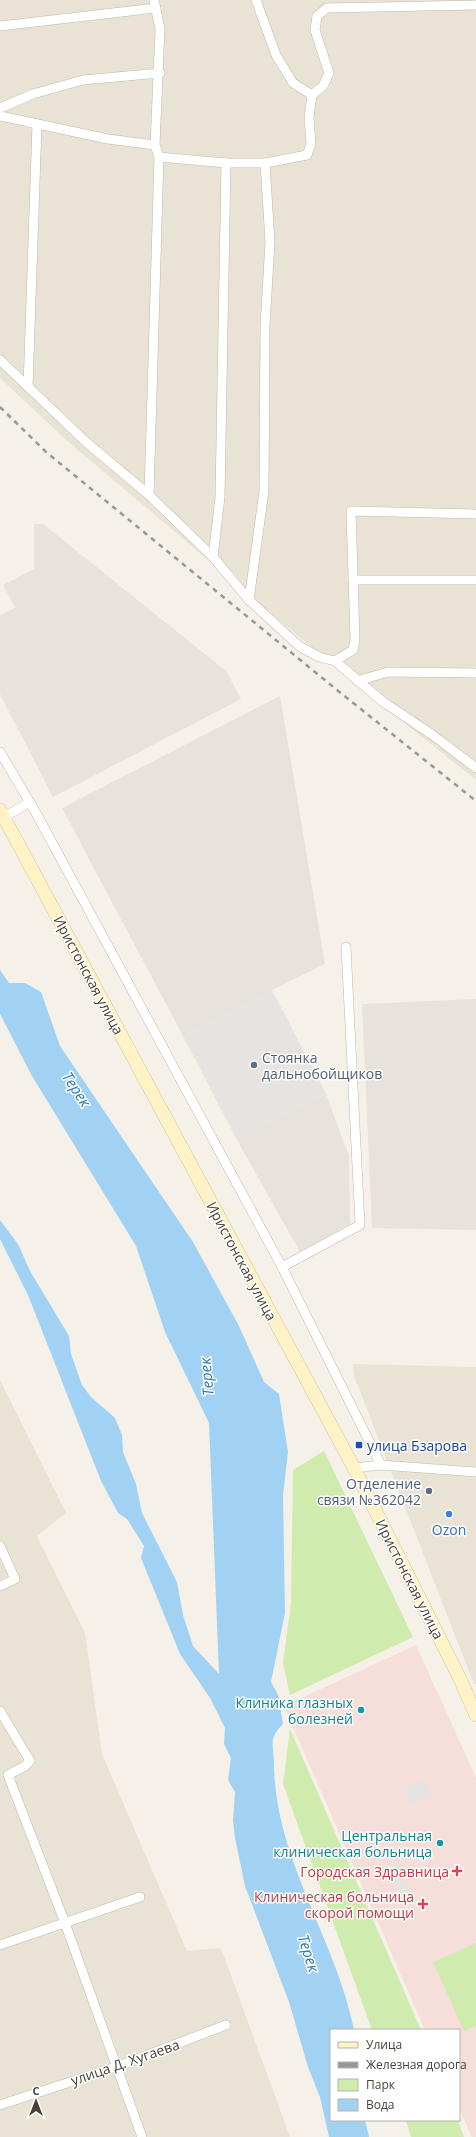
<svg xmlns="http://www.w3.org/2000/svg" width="476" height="2137" viewBox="0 0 476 2137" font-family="'Open Sans',sans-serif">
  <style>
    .residential { fill: #e9e3d5 }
    .industrial { fill: #e7e2dc }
    .medical { fill: #f6deda }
    .green { fill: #cfebae }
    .parking { fill: #e6e3e0 }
    .water { fill: #a1d2f4 }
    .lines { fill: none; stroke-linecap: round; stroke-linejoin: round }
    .street-casing { stroke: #c1b9a9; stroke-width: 10 }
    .secondary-casing { stroke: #d7c595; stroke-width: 14 }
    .street { stroke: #fff; stroke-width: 9 }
    .secondary { stroke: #fff2c7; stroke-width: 13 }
    .rail { stroke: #979797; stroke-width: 2.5; stroke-dasharray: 5 5; stroke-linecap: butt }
    .service-dot { fill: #5c6f8a; stroke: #fff; stroke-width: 1.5 }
    .transit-dot { fill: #1a4fb4; stroke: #fff; stroke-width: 1.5 }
    .shop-dot { fill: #3f7fe0; stroke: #fff; stroke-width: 1.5 }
    .culture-dot { fill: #0f9aa8; stroke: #fff; stroke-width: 1.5 }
    .health-dot { fill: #e0444e; stroke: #fff; stroke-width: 1.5 }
    .labels { text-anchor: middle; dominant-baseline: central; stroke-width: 3; stroke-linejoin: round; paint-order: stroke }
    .street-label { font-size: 14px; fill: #484136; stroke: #fff }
    .service-label { font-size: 14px; fill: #4e5e75; stroke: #fff; text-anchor: start }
    .transit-label { font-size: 14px; fill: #164399; stroke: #fff; text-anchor: start }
    .shop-label { font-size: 14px; fill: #366cbe; stroke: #fff }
    .culture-label { font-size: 14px; fill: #0d838f; stroke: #fff; text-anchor: end }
    .health-label { font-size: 14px; fill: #be3a42; stroke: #fff; text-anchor: end }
    .water-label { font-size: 15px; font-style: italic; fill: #2878b2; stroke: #fff }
  </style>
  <rect width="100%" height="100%" fill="#f5f1e8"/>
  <g class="residential">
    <polygon points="0,0 476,0 476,780 343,674 65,439 0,378"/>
    <polygon points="353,1364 476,1367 476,1684 474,1684 354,1376"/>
    <polygon points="0,1380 66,1513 37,1536 85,1633 102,1754 187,1951 221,1948 290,2137 0,2137"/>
  </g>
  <g class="industrial">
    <polygon points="34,524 43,524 226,671 241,699 53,797 0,694 0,615 15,608 3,585 34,569"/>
    <polygon points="280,696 325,964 272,990 183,1036 62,808"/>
    <polygon points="476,999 476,1230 372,1228 362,1004"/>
    <polygon points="326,1094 349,1156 350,1224 300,1252 237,1140"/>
  </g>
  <polygon class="medical" points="416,1645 476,1778 476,2137 472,2137 459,2108 459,2030 425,2030 284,1706"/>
  <g class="green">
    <polygon points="324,1451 413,1637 290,1695 283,1663 291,1603 293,1470"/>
    <polygon points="290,1729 421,2030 372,2030 283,1784"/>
    <polygon points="476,1943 476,2026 464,2031 433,1962"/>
    <polygon points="406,2120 458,2120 464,2137 411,2137"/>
  </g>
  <g class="parking">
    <polygon points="272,990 326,1094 237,1140 183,1036"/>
    <polygon points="423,1779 431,1796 410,1805 403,1789"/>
    <polygon points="399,1865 410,1891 401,1896 389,1869"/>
  </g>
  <path class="water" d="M0,970L9,983H25L41,992L60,1046L193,1242L239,1326L264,1382L279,1394L288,1452L283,1495L285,1613L271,1682L278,1695L283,1724C280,1727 276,1731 274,1736C271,1742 274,1755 274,1763C274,1858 336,1939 354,2030H331V2120H365L369,2137H329L320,2097L308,2067L289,2002L245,1886L235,1838L233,1821L235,1792L228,1780L231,1758L224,1744L225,1728L210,1698L180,1654L141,1558L144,1546L127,1519L118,1513L101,1481L28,1295L0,1239V1220L18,1244L30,1271L69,1336L71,1354L82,1385L91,1397L115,1418L122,1435L123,1452L136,1484L142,1513L177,1582L183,1615L193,1646L219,1674L209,1423L165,1332L136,1246L32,1076L0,1014Z"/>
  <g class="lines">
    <defs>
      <g id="street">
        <polyline points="256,0 276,55 293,83 312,95"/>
        <polyline points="0,26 156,8"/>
        <polyline points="0,108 33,94 83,80 160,73"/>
        <polyline points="0,116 108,139 155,145"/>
        <polyline points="159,157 226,163 265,163 307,155 311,144 309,117 312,95 323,86 329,73 315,30 317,16 327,8 476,5"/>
        <polyline points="0,360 86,442 149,495 213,557 249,600 299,646 319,657 335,661 382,701 434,736 476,768"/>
        <polyline points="28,387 37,124"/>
        <polyline points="149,495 159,157 155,145 160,29 154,0"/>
        <polyline points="213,557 220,497 226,163"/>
        <polyline points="353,580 476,580"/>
        <polyline points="249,600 264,491 265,326 270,242 265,163"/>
        <polyline points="335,661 353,650 355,640 351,511 476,514"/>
        <polyline points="357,681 388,672 476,673"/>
        <polyline points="0,752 36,813 282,1267 381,1465"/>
        <polyline points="4,817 30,802"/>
        <polyline points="282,1267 360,1225 346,947"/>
        <polyline points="354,1468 381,1465 476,1472"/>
        <polyline points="0,1546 15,1579 0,1586"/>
        <polyline points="0,1711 30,1761 25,1766 8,1775 65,1923 142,2137"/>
        <polyline points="0,1945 140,1897"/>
        <polyline points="0,2105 116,2067 226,2025"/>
      </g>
      <polyline id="secondary" points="0,810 354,1468 460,1679 476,1715"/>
    </defs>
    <use href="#street" class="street-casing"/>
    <use href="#secondary" class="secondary-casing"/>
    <use href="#street" class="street"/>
    <use href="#secondary" class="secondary"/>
    <polyline class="rail" points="0,407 46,452 337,690 476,801"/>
  </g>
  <g class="service-dot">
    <circle cx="254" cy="1065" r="4"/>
    <circle cx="429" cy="1491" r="4"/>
  </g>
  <rect class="transit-dot" x="355" y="1441" width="8" height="8" rx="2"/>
  <circle class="shop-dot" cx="449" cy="1514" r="4"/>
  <g class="culture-dot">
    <circle cx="361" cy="1710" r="4"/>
    <circle cx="440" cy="1843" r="4"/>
  </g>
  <g class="health-dot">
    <path d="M455 1865h4v4h4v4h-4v4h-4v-4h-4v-4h4z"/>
    <path d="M421 1898h4v4h4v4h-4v4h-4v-4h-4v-4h4z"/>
  </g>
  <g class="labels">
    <g class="street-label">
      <text transform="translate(89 975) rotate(62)">Иристонская улица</text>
      <text transform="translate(242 1261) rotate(62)">Иристонская улица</text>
      <text transform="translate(410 1579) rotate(63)">Иристонская улица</text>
      <text transform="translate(125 2062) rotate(-19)">улица Д. Хугаева</text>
    </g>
    <g class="service-label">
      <text x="262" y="1057">Стоянка<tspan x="262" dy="16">дальнобойщиков</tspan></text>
      <text x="421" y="1483" text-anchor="end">Отделение<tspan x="421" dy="16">связи №362042</tspan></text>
    </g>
    <g class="transit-label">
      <text x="367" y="1445">улица Бзарова</text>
    </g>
    <g class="shop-label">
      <text x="449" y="1529">Ozon</text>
    </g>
    <g class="culture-label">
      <text x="353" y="1702">Клиника глазных<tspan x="353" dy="16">болезней</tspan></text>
      <text x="432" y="1835">Центральная<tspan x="432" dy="16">клиническая больница</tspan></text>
    </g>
    <g class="health-label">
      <text x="449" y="1871">Городская Здравница</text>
      <text x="414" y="1896">Клиническая больница<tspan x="414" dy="16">скорой помощи</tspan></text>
    </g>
    <g class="water-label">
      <text transform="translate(77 1089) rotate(57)">Терек</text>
      <text transform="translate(206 1377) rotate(-95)">Терек</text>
      <text transform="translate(309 1953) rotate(72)">Терек</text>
    </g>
  </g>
  <rect x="330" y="2029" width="130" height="92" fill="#ffffff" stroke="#b6b3af"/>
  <rect x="338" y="2042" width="20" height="6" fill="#fff2c7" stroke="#b6b3af"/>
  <text x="366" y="2049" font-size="12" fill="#484136">Улица</text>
  <rect x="338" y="2062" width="20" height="6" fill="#979797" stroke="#b6b3af"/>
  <text x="366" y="2069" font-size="12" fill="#484136">Железная дорога</text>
  <rect x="338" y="2079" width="20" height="12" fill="#cfebae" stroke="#b6b3af"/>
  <text x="366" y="2089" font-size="12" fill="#484136">Парк</text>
  <rect x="338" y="2099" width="20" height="12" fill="#a1d2f4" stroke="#b6b3af"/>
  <text x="366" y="2109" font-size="12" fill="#484136">Вода</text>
  <g transform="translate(36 2101)" stroke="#ffffff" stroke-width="3" paint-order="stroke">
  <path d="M0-3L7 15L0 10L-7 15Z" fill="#484136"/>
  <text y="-6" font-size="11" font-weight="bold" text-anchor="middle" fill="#484136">С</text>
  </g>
</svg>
